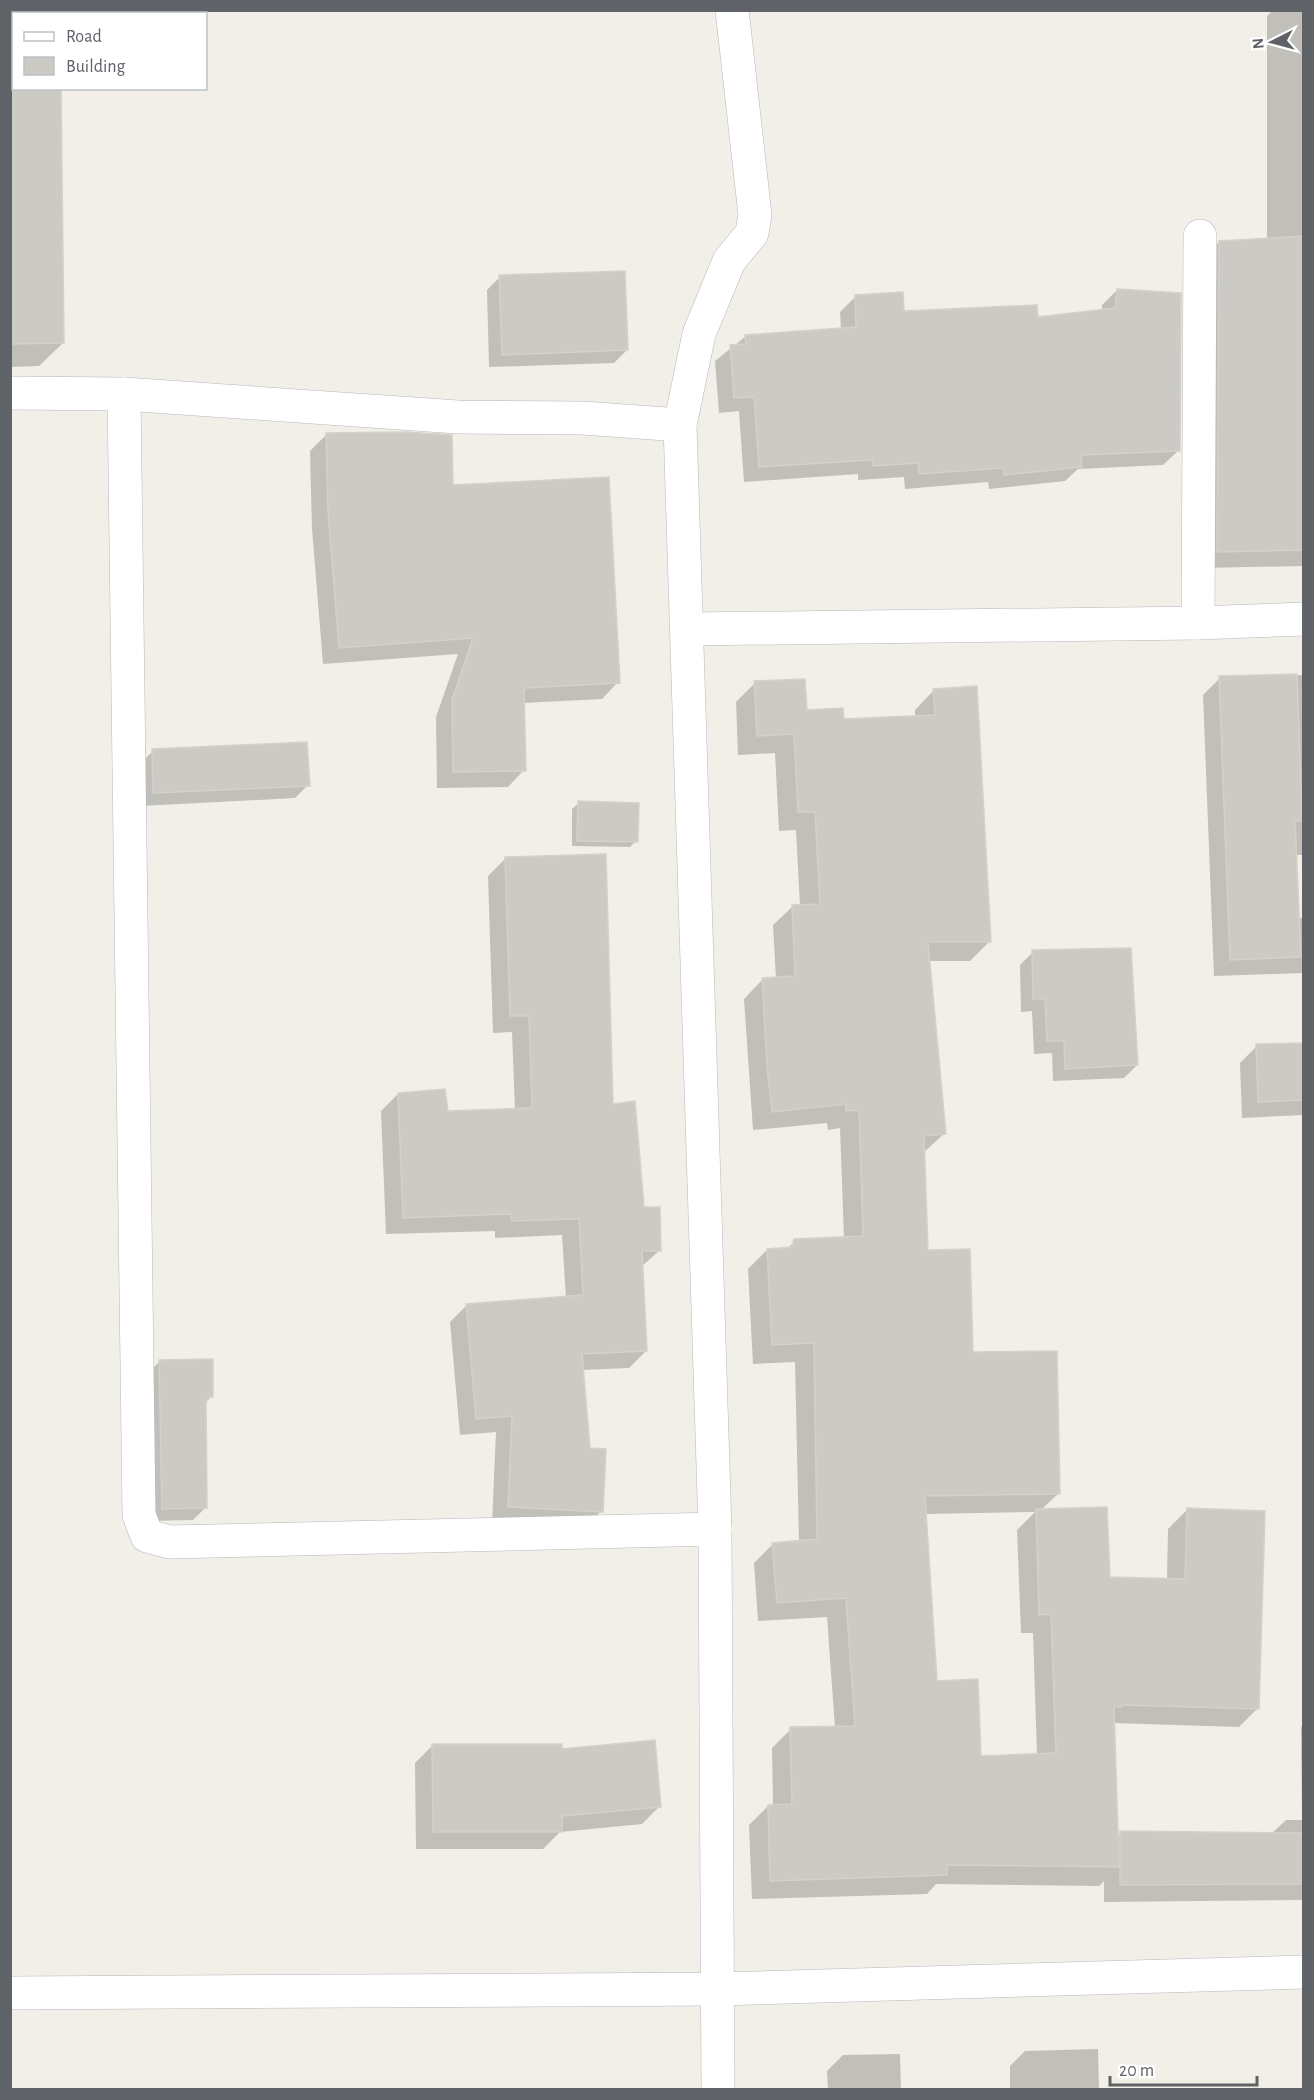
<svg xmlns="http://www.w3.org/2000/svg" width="1314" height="2100" viewBox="0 0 1314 2100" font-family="'Alegreya Sans',sans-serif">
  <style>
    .shadow { fill: #0003; fill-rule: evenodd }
    .building { fill: #cccac5; stroke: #d6d1c6; stroke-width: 1.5 }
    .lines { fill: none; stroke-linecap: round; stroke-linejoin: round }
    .street-casing { stroke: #b5b8bc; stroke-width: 34 }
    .street { stroke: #fff; stroke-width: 33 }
  </style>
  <rect width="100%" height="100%" fill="#f1efe8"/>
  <g class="shadow">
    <polygon points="1273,10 1304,10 1304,566 1201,568 1202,259 1219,242 1267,239 1267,16"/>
    <polygon points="10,88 14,88 63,343 39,366 10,367"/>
    <polygon points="500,277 627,350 614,363 489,367 487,290"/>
    <polygon points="1117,290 1179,450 1163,465 1078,469 1065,481 989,489 988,482 905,489 904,477 858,480 858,474 744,482 739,411 719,413 715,361 746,336 841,329 840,312 855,297 902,313 1036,318 1102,311 1102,305"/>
    <polygon points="326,435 451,486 618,682 602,699 523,703 524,770 508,787 437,788 436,717 458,654 323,664 312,529 310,451"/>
    <polygon points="1304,675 1304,855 1295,855 1298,918 1304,918 1304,973 1214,976 1203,695 1220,678"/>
    <path d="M755,683L805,712L843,721L915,717V710L934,690L989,942L970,961H928L945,1133L923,1153L927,1252L971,1354L1059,1493L1041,1510L1108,1578L1167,1580L1168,1529L1187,1510L1258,1708L1239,1727L1113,1723L1117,1837L1121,1833L1271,1834L1286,1820H1302L1301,1727L1304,1725V1900L1104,1902V1881L1099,1886L936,1884L927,1894L752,1899L749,1825L768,1806H773L772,1748L791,1729L835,1728L827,1617L758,1621L754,1563L773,1544L799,1542L795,1362L753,1364L748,1269L767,1250L787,1249L795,1241L844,1238L840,1128L828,1130L827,1123L753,1130L744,999L763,979H776L773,925L793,906H800L796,830L779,831L775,753L738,755L736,702ZM1035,1512L1017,1530L1021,1633H1033L1037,1755L980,1758L936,1682L925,1514Z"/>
    <polygon points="153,751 308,785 295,798 141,806 140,764"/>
    <polygon points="579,803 636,841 630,847 572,846 572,809"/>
    <polygon points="505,859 612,1105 643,1209 660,1250 641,1267 646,1351 629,1368 582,1370 588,1449 601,1511 584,1528 492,1523 496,1432 460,1435 450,1322 467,1305 566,1298 562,1235 495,1238 495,1231 386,1234 381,1111 398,1094 446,1113 515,1110 512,1032 493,1033 488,876"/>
    <polygon points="1033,952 1137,1065 1124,1078 1053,1081 1052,1053 1034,1054 1032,1011 1021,1012 1020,965"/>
    <polygon points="1304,1044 1304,1140 1303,1115 1242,1118 1240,1063 1257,1046"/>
    <polygon points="159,1362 212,1396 204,1404 206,1507 193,1520 150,1521 146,1375"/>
    <polygon points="433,1745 560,1750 659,1807 642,1824 560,1832 543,1849 416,1849 415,1763"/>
    <polygon points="1098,2049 1099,2090 1010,2090 1010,2066 1025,2051"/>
    <polygon points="900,2054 901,2090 828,2090 827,2071 843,2055"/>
    <polygon points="105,2088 105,2090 82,2090"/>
  </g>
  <g class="building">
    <polygon points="10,88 61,88 64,343 10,344"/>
    <polygon points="1304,236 1304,550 1217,552 1219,241"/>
    <polygon points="625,271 628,350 502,355 499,275"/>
    <polygon points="1117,289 1181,293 1180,451 1081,455 1082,467 1004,475 1003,468 919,474 918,463 873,466 872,460 759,467 754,397 734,398 730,345 746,344 745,335 856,327 855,295 903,292 904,311 1037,305 1038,317 1115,308"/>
    <polygon points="405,432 452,435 453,485 609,477 620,683 524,688 526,771 453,772 452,700 473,638 339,648 328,511 326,433"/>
    <polygon points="1297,674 1302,821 1295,821 1301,957 1230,960 1219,676"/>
    <polygon points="805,679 807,710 843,708 844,719 935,715 933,689 977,686 991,942 928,942 946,1134 924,1136 928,1250 970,1249 973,1352 1057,1351 1060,1494 925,1496 937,1681 978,1679 981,1756 1056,1753 1051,1614 1039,1615 1036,1509 1107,1507 1110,1577 1185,1579 1187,1508 1265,1511 1259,1709 1121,1705 1121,1707 1114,1707 1119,1867 947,1865 947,1875 770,1881 768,1805 792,1804 790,1727 855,1726 846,1598 777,1603 772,1543 817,1539 814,1343 772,1345 767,1249 792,1247 794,1239 863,1236 859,1110 846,1111 846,1104 772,1112 767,1066 762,978 795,976 792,905 820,904 815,812 798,812 794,734 757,736 754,681"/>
    <polygon points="307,742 310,786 153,793 152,749"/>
    <polygon points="578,801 639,803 638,842 577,841"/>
    <polygon points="606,854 613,1104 635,1101 644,1207 660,1207 661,1251 642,1251 647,1351 582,1354 590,1448 606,1449 603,1512 508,1507 512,1416 476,1419 466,1304 583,1295 579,1219 512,1221 511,1214 403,1218 398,1093 445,1089 448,1111 532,1108 529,1016 510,1016 505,857"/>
    <polygon points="1131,948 1138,1065 1065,1069 1064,1041 1047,1041 1045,999 1033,999 1032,950"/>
    <polygon points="1304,1043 1304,1100 1258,1102 1256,1044"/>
    <polygon points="213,1359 213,1397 206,1397 207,1508 162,1509 159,1360"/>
    <polygon points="655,1740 661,1807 562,1816 562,1832 433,1832 432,1744 562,1744 562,1749"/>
    <polygon points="1120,1831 1304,1833 1304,1884 1120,1885"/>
  </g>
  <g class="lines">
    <defs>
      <g id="street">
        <polyline points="10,393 124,394 458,417 583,418 680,425 715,1529 718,2090"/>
        <polyline points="124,394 139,1515 147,1536 170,1542 715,1529"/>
        <polyline points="680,425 699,334 729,261 752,233 755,215 732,10"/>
        <polyline points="1198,623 1200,236"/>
        <polyline points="688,629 1198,623 1304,619"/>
        <polyline points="10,1993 717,1989 1304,1972"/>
      </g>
    </defs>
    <use href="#street" class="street-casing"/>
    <use href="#street" class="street"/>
  </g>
  <rect width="1314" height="2100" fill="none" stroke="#5f6368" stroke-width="24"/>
  <rect x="12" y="12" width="195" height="78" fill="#ffffff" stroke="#bfc1c3" stroke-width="1.5"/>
  <rect x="24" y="32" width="30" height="9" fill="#ffffff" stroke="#bfc1c3" stroke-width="1.5"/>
  <text x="66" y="42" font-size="18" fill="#5f6368">Road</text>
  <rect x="24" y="57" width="30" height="18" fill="#cccac5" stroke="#bfc1c3" stroke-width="1.5"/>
  <text x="66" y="72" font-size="18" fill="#5f6368">Building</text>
  <g transform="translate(1272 42) rotate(264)" stroke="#ffffff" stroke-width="4.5" paint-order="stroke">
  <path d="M0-4.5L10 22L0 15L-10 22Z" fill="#5f6368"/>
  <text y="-9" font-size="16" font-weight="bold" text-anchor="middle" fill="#5f6368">N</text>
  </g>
  <path d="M1110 2076v9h147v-9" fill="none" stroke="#5f6368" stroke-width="3"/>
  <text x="1119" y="2076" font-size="18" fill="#5f6368" stroke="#ffffff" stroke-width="4.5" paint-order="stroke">20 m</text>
</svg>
